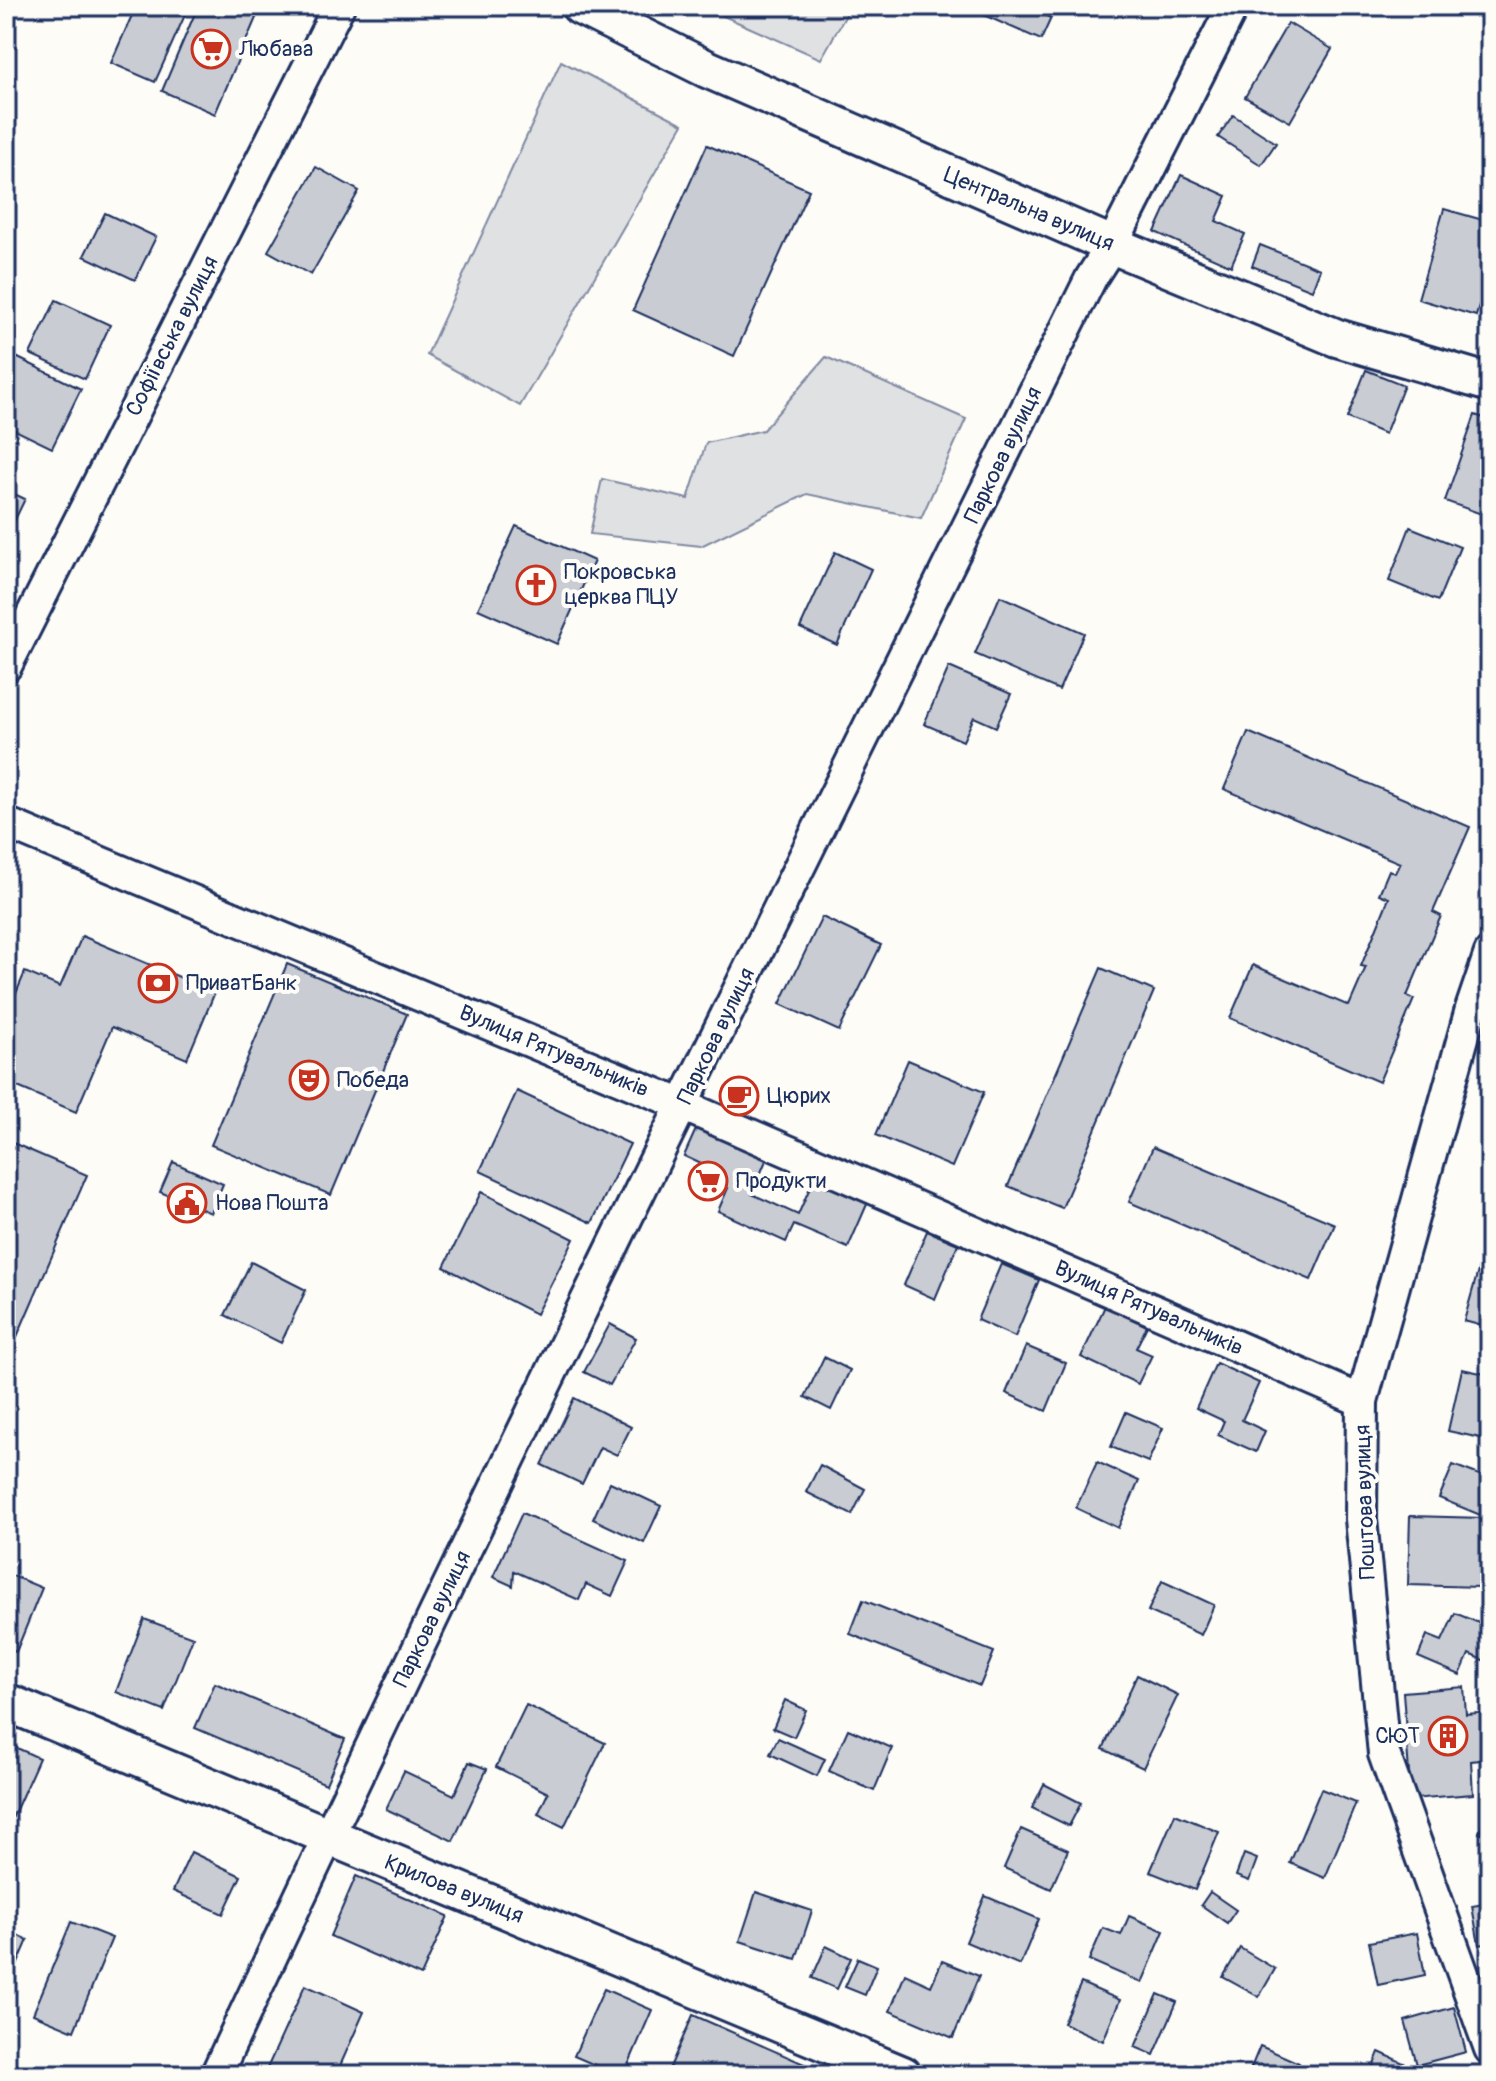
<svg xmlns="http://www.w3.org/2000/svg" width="1496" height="2081" viewBox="0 0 1496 2081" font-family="Pangolin,sans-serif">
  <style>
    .green { fill: #e0e1e3; stroke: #7e88a0; stroke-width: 2 }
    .building { fill: #c9ccd3; stroke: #1b2f5e; stroke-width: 2 }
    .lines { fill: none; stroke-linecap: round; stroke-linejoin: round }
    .minor-casing { stroke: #1b2f5e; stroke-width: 36 }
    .tertiary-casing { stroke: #1b2f5e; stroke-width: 42 }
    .minor { stroke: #fdfcf7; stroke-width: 30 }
    .tertiary { stroke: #fdfcf7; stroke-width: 36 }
    .labels { text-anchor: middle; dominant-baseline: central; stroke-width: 8; stroke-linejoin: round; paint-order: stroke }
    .poi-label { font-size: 22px; fill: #1b2f5e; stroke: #fdfcf7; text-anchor: start }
    .street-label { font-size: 22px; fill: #1b2f5e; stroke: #fdfcf7 }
  </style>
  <rect width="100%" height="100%" fill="#fdfcf7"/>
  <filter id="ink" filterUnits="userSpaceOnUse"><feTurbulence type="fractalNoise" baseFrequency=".0125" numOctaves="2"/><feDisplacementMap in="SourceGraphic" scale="16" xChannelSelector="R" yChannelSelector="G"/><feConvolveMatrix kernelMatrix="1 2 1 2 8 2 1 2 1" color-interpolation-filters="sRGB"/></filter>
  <g filter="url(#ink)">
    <g class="green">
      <polygon points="701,6 851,6 821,59"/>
      <polygon points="561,61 683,124 520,406 427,355"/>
      <polygon points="826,357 966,419 921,518 807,494 701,546 590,534 602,479 688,499 706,443 763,430"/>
    </g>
    <g class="building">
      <polygon points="136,6 189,6 155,82 111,63"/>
      <polygon points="198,6 261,6 215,114 162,91"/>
      <polygon points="963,6 1037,6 1035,11 1051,18 1041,40"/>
      <polygon points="1288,23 1332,49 1290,122 1245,97"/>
      <polygon points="1233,115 1276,143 1261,165 1218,137"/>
      <polygon points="707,145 809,190 734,356 633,310"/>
      <polygon points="316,167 359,191 311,275 268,251"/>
      <polygon points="1181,175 1227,196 1216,221 1245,234 1231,266 1155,232"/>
      <polygon points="1444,209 1490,222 1490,269 1476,316 1418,299"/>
      <polygon points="105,213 156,237 135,280 84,256"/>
      <polygon points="1260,245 1320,269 1312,290 1252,266"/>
      <polygon points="56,300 110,325 85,379 30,354"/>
      <polygon points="8,353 81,389 52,448 9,427 6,432"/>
      <polygon points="1366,370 1404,385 1385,434 1347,418"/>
      <polygon points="1475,415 1490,420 1490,506 1487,516 1445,501"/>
      <polygon points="6,490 25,499 6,538"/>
      <polygon points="516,526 594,561 557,644 478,609"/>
      <polygon points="1410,527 1460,547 1438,601 1389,581"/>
      <polygon points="835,552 871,569 837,645 800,628"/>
      <polygon points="1000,596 1084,633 1059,690 975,654"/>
      <polygon points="949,667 1011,694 996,727 974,717 963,741 924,724"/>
      <polygon points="1248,732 1470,827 1433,912 1441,916 1407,996 1414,999 1379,1082 1230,1018 1253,965 1349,1006 1366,967 1361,966 1389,898 1379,894 1389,870 1395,873 1400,863 1224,789"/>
      <polygon points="822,917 881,945 839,1031 780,1004"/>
      <polygon points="82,936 215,992 187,1059 112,1027 76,1112 6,1082 6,1017 25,972 60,987"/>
      <polygon points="287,964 407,1014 331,1195 211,1145"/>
      <polygon points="1101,968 1154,991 1062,1208 1008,1186"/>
      <polygon points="908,1060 984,1092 952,1167 876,1135"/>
      <polygon points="517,1091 630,1144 592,1223 480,1171"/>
      <polygon points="697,1127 767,1158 752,1194 798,1215 814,1178 868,1202 848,1248 794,1225 786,1242 718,1211 728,1188 709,1180 714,1170 684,1156"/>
      <polygon points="6,1140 87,1175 6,1362"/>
      <polygon points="1153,1147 1335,1224 1311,1280 1129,1202"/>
      <polygon points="173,1162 223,1184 211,1213 160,1192"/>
      <polygon points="481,1192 574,1239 536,1314 444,1267"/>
      <polygon points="927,1231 958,1244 935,1299 904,1285"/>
      <polygon points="1488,1235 1490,1236 1490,1328 1464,1321"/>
      <polygon points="251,1262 306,1290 281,1343 225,1315"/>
      <polygon points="1001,1264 1039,1280 1015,1337 977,1320"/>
      <polygon points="1105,1306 1147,1326 1136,1348 1152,1355 1138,1384 1081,1357"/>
      <polygon points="610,1324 636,1338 610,1385 584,1372"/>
      <polygon points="1026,1346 1066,1363 1046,1411 1006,1393"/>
      <polygon points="824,1357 850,1370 831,1410 805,1397"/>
      <polygon points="1216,1363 1259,1383 1242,1420 1265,1431 1256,1452 1218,1435 1224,1421 1196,1408"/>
      <polygon points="1462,1369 1490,1375 1490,1418 1485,1439 1448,1431"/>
      <polygon points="574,1398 631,1427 617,1455 600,1447 582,1484 542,1465"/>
      <polygon points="1126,1412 1163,1428 1148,1462 1111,1447"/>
      <polygon points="1097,1462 1139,1481 1118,1528 1076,1508"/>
      <polygon points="820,1465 865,1489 852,1515 806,1492"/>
      <polygon points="1453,1465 1490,1479 1490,1519 1439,1498"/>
      <polygon points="610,1482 661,1506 644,1543 593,1519"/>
      <polygon points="522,1513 628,1561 612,1596 586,1584 579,1600 514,1571 513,1586 493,1577"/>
      <polygon points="1410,1516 1484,1518 1481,1587 1408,1585"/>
      <polygon points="6,1573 42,1588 16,1652 6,1648"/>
      <polygon points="1162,1581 1214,1605 1201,1635 1148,1611"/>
      <polygon points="863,1600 994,1652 980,1686 850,1634"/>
      <polygon points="1485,1608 1490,1610 1490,1663 1469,1654 1460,1675 1418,1657 1427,1635 1442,1641 1455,1613 1479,1623"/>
      <polygon points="144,1619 193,1637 164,1711 116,1692"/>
      <polygon points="1137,1675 1178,1695 1143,1768 1103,1749"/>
      <polygon points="215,1683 345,1739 326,1784 195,1728"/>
      <polygon points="1464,1687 1466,1714 1490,1712 1490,1759 1471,1761 1473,1794 1411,1799 1403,1692"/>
      <polygon points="785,1700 806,1710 794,1737 773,1728"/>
      <polygon points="526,1705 605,1743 564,1827 538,1814 548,1793 496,1767"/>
      <polygon points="848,1729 892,1748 874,1791 829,1771"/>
      <polygon points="778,1738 825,1759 817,1776 770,1754"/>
      <polygon points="6,1743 39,1758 6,1832"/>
      <polygon points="469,1762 487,1769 453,1841 386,1809 404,1771 454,1795"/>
      <polygon points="1044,1784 1081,1803 1069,1826 1032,1808"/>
      <polygon points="1321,1789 1356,1803 1325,1878 1290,1863"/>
      <polygon points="1490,1808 1490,1838 1479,1833"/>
      <polygon points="1175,1814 1219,1832 1195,1890 1150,1872"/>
      <polygon points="1021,1829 1068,1850 1051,1889 1004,1868"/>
      <polygon points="191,1852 241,1876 223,1914 173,1891"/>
      <polygon points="1244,1854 1257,1859 1249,1881 1236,1876"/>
      <polygon points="356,1876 448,1916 421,1976 330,1936"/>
      <polygon points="756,1892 812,1911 796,1959 740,1941"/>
      <polygon points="1210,1892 1236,1910 1227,1923 1201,1905"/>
      <polygon points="985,1896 1039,1919 1020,1965 966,1942"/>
      <polygon points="1490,1903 1490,1943 1479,1945 1472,1906"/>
      <polygon points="1129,1916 1164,1931 1142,1983 1089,1960 1103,1928 1121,1935"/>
      <polygon points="71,1922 112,1938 74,2031 33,2014"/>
      <polygon points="6,1930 28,1940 10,1982 6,1980"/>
      <polygon points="1417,1933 1425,1975 1378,1985 1369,1942"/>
      <polygon points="826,1946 851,1958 837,1989 812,1978"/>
      <polygon points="1240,1948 1275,1969 1259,1997 1223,1977"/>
      <polygon points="858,1958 877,1966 865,1995 845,1987"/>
      <polygon points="942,1961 979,1976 953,2038 890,2011 905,1974 931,1986"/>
      <polygon points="1081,1983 1120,2000 1103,2041 1063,2023"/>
      <polygon points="305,1985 364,2012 336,2075 264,2075"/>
      <polygon points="604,1989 652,2010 624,2075 618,2075 574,2056"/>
      <polygon points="1158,1994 1177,2002 1154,2055 1135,2047"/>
      <polygon points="1454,2007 1466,2052 1417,2065 1405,2021"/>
      <polygon points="693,2015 829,2075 670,2075 667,2074"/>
      <polygon points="1260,2046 1299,2063 1294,2075 1248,2075"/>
      <polygon points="1379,2052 1406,2064 1402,2075 1370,2075"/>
    </g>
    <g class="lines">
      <defs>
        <g id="minor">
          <polyline points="6,666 339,6"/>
          <polyline points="6,823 666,1098 1362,1401"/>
          <polyline points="1490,953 1471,1009 1362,1401 1361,1519 1384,1754 1490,2049"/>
          <path d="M216,2075C498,1471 795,875 1091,278L1112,245L1233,6"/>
        </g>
        <g id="tertiary">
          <polyline points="580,6 707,69 1112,245 1337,338 1490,383"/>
          <polyline points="6,1702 903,2075"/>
        </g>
      </defs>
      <use href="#minor" class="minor-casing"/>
      <use href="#tertiary" class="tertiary-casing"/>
      <use href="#minor" class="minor"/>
      <use href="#tertiary" class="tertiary"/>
    </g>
  </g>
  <defs>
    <symbol id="supermarket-ring" viewBox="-11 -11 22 22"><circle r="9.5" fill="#fdfcf7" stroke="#c8321e" stroke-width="1.5"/><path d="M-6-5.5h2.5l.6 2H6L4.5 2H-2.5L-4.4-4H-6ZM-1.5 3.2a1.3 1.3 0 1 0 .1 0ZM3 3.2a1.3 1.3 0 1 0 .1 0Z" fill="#c8321e"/></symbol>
    <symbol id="church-ring" viewBox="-11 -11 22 22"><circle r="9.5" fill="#fdfcf7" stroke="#c8321e" stroke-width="1.5"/><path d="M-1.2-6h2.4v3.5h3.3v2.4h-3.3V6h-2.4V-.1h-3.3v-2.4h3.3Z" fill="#c8321e"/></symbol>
    <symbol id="bank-ring" viewBox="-11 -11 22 22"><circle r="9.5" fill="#fdfcf7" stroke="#c8321e" stroke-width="1.5"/><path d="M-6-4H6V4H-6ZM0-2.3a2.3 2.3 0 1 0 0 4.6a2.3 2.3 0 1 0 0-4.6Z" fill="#c8321e"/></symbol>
    <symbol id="theatre-ring" viewBox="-11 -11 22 22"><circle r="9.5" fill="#fdfcf7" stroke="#c8321e" stroke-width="1.5"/><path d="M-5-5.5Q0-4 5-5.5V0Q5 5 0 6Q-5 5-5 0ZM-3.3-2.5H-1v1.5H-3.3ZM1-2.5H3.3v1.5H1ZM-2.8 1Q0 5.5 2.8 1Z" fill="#c8321e"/></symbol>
    <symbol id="cafe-ring" viewBox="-11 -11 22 22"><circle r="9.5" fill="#fdfcf7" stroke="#c8321e" stroke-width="1.5"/><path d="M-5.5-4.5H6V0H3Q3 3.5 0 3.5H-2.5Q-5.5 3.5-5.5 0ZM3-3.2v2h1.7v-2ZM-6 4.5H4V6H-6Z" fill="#c8321e"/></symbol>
    <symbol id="civic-ring" viewBox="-11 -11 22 22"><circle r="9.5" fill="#fdfcf7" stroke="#c8321e" stroke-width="1.5"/><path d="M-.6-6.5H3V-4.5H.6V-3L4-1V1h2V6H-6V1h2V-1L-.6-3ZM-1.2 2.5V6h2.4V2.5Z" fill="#c8321e"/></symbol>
    <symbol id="building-ring" viewBox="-11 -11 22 22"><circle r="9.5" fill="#fdfcf7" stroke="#c8321e" stroke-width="1.5"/><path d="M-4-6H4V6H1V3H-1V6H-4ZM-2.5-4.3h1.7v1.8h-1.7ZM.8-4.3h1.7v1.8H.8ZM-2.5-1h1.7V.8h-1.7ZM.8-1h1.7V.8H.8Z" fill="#c8321e"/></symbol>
  </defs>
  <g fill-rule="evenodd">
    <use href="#supermarket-ring" x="189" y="27" width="44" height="44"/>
    <use href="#church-ring" x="514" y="563" width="44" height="44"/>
    <use href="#bank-ring" x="136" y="961" width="44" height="44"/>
    <use href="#theatre-ring" x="287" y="1058" width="44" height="44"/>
    <use href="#cafe-ring" x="717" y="1074" width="44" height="44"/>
    <use href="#supermarket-ring" x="686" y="1159" width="44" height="44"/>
    <use href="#civic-ring" x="165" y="1181" width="44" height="44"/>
    <use href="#building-ring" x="1426" y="1714" width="44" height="44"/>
  </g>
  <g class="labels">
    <g class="poi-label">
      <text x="239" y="49">Любава</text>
      <text x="564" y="572">Покровська<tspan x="564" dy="25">церква ПЦУ</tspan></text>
      <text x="186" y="983">ПриватБанк</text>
      <text x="337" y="1080">Победа</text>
      <text x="767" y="1096">Цюрих</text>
      <text x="736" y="1181">Продукти</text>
      <text x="215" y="1203">Нова Пошта</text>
      <text x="1420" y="1736" text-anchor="end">СЮТ</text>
    </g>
    <g class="street-label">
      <text transform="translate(1029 209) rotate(23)">Центральна вулиця</text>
      <text transform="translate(172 336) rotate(-63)">Софіївська вулиця</text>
      <text transform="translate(1003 455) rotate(-64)">Паркова вулиця</text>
      <text transform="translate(716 1036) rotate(-64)">Паркова вулиця</text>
      <text transform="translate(554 1051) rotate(23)">Вулиця Рятувальників</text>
      <text transform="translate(1149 1308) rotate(24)">Вулиця Рятувальників</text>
      <text transform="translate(1365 1502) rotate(-92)">Поштова вулиця</text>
      <text transform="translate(432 1619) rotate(-64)">Паркова вулиця</text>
      <text transform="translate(454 1889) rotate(22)">Крилова вулиця</text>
    </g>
  </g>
  <rect width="1496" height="2081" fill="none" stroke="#fdfcf7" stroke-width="32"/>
  <rect x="16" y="16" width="1464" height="2049" fill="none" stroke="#1b2f5e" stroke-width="3" filter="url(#ink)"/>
</svg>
